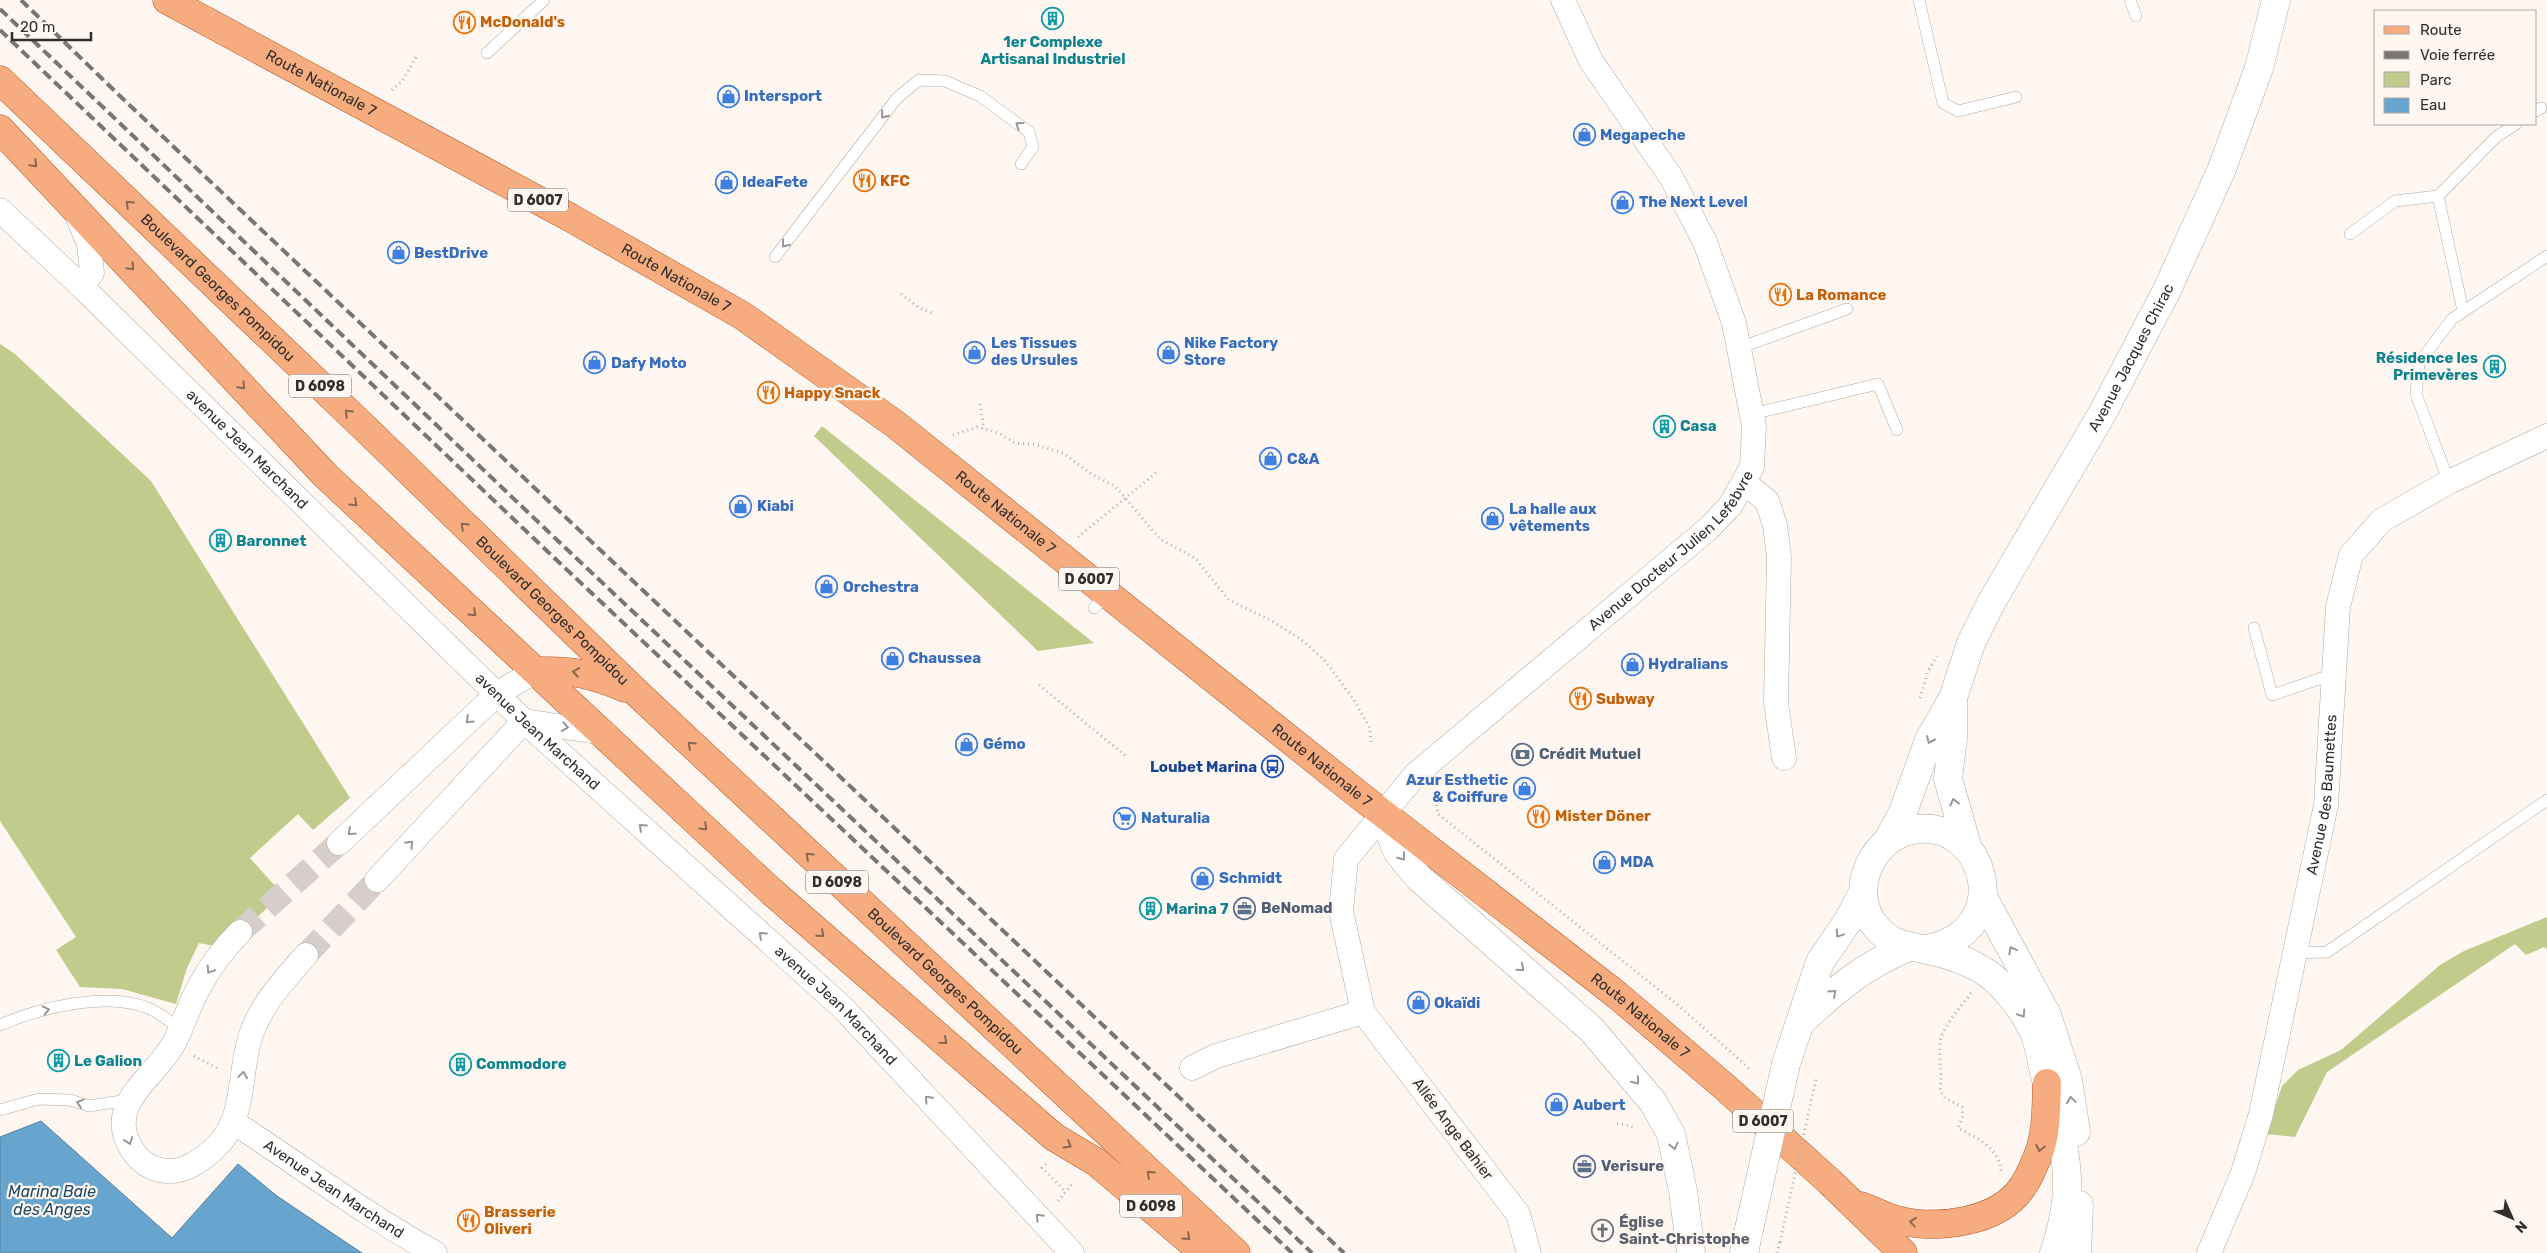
<svg xmlns="http://www.w3.org/2000/svg" width="2547" height="1253" viewBox="0 0 2547 1253" font-family="Rubik,sans-serif">
  <style>
    .green { fill: #c1cb8c }
    .water { fill: #68a5ce; stroke: #58819d }
    .lines { fill: none; stroke-linecap: round; stroke-linejoin: round }
    .street-tunnel { stroke: #d5ceca; stroke-width: 24; stroke-dasharray: 24 12; stroke-linecap: butt }
    .lane-casing { stroke: #b1aaa5; stroke-width: 12 }
    .street-casing { stroke: #b1aaa5; stroke-width: 25 }
    .secondary-casing { stroke: #b1aaa5; stroke-width: 29 }
    .primary-casing { stroke: #ad5c2b; stroke-width: 29 }
    .path { stroke: #b5afab; stroke-width: 3; stroke-dasharray: 1 4; stroke-linecap: butt }
    .lane { stroke: #fff; stroke-width: 11 }
    .street { stroke: #fff; stroke-width: 24 }
    .secondary { stroke: #fff; stroke-width: 28 }
    .primary { stroke: #f6ac7f; stroke-width: 28 }
    .rail { stroke: #797572; stroke-width: 4; stroke-dasharray: 10 5; stroke-linecap: butt }
    .secondary-bridge-casing { stroke: #b1aaa5; stroke-width: 29; stroke-linecap: butt }
    .path-bridge { stroke: #b5afab; stroke-width: 3; stroke-dasharray: 1 4; stroke-linecap: butt }
    .secondary-bridge { stroke: #fff; stroke-width: 28 }
    .oneway { stroke: #989696 }
    .oneway2 { stroke: #8a6751 }
    .labels { text-anchor: middle; dominant-baseline: central; stroke-width: 4.5; stroke-linejoin: round; paint-order: stroke }
    .shield { fill: #fef6f1; stroke: #6e6a67; stroke-width: 1 }
    .shield-label { font-size: 14px; font-weight: bold; fill: #312e2c }
    .food-label { font-size: 15px; font-weight: bold; fill: #c56008; stroke: #fef6f1; text-anchor: start }
    .culture-label { font-size: 15px; font-weight: bold; fill: #0d838f; stroke: #fef6f1; text-anchor: start }
    .street-label { font-size: 15px; fill: #312e2c; stroke: #fef6f1 }
    .shop-label { font-size: 15px; font-weight: bold; fill: #366cbe; stroke: #fef6f1; text-anchor: start }
    .service-label { font-size: 15px; font-weight: bold; fill: #4e5e75; stroke: #fef6f1; text-anchor: start }
    .transit-label { font-size: 15px; font-weight: bold; fill: #164399; stroke: #fef6f1; text-anchor: end }
    .worship-label { font-size: 15px; font-weight: bold; fill: #5b616d; stroke: #fef6f1; text-anchor: start }
    .water-label { font-size: 16px; font-style: italic; fill: #1d4c69; stroke: #fef6f1 }
  </style>
  <rect width="100%" height="100%" fill="#fef6f1"/>
  <g class="green">
    <polygon points="0,344 15,354 151,481 350,798 313,830 298,814 250,858 276,887 280,896 224,948 199,943 187,968 176,1004 122,989 80,987 56,950 76,937 0,821"/>
    <polygon points="822,426 1094,643 1038,651 814,436"/>
    <polygon points="2547,917 2547,949 2544,947 2526,955 2515,944 2327,1072 2295,1137 2266,1134 2282,1086 2298,1070 2341,1050 2440,965 2464,951"/>
  </g>
  <polygon class="water" points="41,1121 172,1238 238,1164 277,1196 362,1253 0,1253 0,1137"/>
  <g class="lines">
    <g class="street-tunnel">
      <polyline points="240,932 339,843"/>
      <polyline points="306,955 377,880"/>
    </g>
    <defs>
      <g id="lane">
        <polyline points="1919,0 1943,103 1958,111 2016,97"/>
        <polyline points="2130,0 2136,16"/>
        <polyline points="487,53 544,0"/>
        <polyline points="2536,111 2541,108"/>
        <polyline points="2350,234 2395,201 2438,196"/>
        <polyline points="775,257 897,98 919,80 945,81 980,96 1029,132 1033,147 1021,164"/>
        <polyline points="2463,311 2438,196 2496,137 2516,124"/>
        <polyline points="1739,348 1847,309"/>
        <polyline points="1752,414 1878,384 1897,430"/>
        <polyline points="2449,482 2416,394 2419,363 2452,319 2547,256"/>
        <polyline points="1094,608 1107,594"/>
        <polyline points="2254,628 2272,695 2334,674"/>
        <polyline points="2295,953 2327,952 2547,800"/>
        <path d="M0,1025C39,1008 107,991 148,1008C160,1013 170,1021 180,1030"/>
        <polyline points="0,1110 39,1099 70,1100 89,1106 128,1100"/>
      </g>
      <g id="street">
        <path id="s1" d="M0,210L81,286L524,721L842,1007L1072,1253"/>
        <polyline points="77,215 89,244 92,273 81,286"/>
        <polyline points="1745,483 1767,501 1775,525 1779,557 1776,703 1784,758"/>
        <polyline points="524,721 605,733"/>
        <polyline points="339,843 498,693 536,671"/>
        <polyline points="377,880 524,721"/>
        <path d="M240,932C223,949 209,968 198,989C189,1006 183,1025 175,1041C158,1076 104,1102 131,1148C138,1160 147,1167 160,1170C183,1175 201,1161 217,1146C247,1116 238,1070 252,1032C263,1002 285,979 306,955"/>
        <polyline points="1192,1068 1216,1056 1363,1012"/>
        <path id="s2" d="M233,1122C301,1166 364,1214 435,1253"/>
        <path id="s3" d="M1529,1253L1518,1214L1363,1012L1341,911L1346,859L1416,774L1709,528L1730,506L1752,467L1754,426L1734,323L1705,242L1671,177L1591,61L1563,0"/>
        <path id="s4" d="M2209,1253L2243,1173L2261,1114L2326,805L2338,607L2351,555L2382,520L2449,482L2547,436"/>
      </g>
      <g id="secondary">
        <polyline points="1953,699 1953,738 1948,779 1968,849"/>
        <polyline points="1382,813 1397,851 1418,877 1591,1029 1653,1102 1671,1134 1683,1191 1691,1253"/>
        <path id="s5" d="M1888,840L1903,812L1929,740L1953,698L1971,643L1992,601L2103,412L2167,290L2221,171L2259,68L2276,0"/>
        <polyline points="1983,897 2047,1015 2068,1080 2076,1132"/>
        <path d="M1927,949C2021,930 1983,811 1908,831C1868,842 1848,896 1877,928C1893,946 1906,945 1927,950C1947,954 1971,962 1987,973C2006,987 2024,1011 2034,1032C2039,1044 2041,1059 2044,1072C2053,1106 2066,1143 2067,1179C2068,1204 2062,1229 2054,1253"/>
        <path d="M1800,1023C1833,992 1864,965 1907,948"/>
        <polyline points="1786,1064 1820,962 1848,921 1863,892"/>
        <polyline points="1744,1253 1749,1229"/>
        <polyline points="2077,1253 2079,1205"/>
      </g>
      <g id="primary">
        <path id="s6" d="M167,0L571,218L743,316L895,424L1359,795L1617,995L1727,1089L1830,1182L1903,1253"/>
        <path id="s7" d="M0,80L370,433L638,694L1236,1253"/>
        <polyline points="0,129 325,475 771,891 1054,1137 1096,1162 1204,1253"/>
        <path d="M536,671C573,670 591,674 625,688"/>
        <path d="M1861,1206C1873,1210 1885,1217 1897,1220C1937,1230 1999,1223 2023,1186C2029,1178 2033,1167 2037,1158C2047,1135 2046,1107 2047,1083"/>
      </g>
    </defs>
    <use href="#lane" class="lane-casing"/>
    <use href="#street" class="street-casing"/>
    <use href="#secondary" class="secondary-casing"/>
    <use href="#primary" class="primary-casing"/>
    <g class="path">
      <polyline points="392,90 403,80 418,54"/>
      <polyline points="901,294 920,308 935,314"/>
      <polyline points="980,404 984,429"/>
      <polyline points="953,435 977,427 999,433 1015,443 1033,444 1063,453 1093,475 1115,486 1160,539 1195,558 1229,600 1270,620 1302,640 1326,662 1354,700 1370,728 1371,743"/>
      <polyline points="1078,537 1157,472"/>
      <polyline points="1039,685 1127,757"/>
      <polyline points="1920,698 1928,671 1937,656"/>
      <polyline points="1435,790 1438,814 1678,1005 1752,1071"/>
      <path d="M1971,993C1962,1005 1941,1029 1940,1043C1938,1060 1943,1071 1940,1091L1945,1098L1962,1107L1963,1116L1958,1128C1975,1137 2000,1148 2001,1171"/>
      <polyline points="194,1056 219,1069"/>
      <polyline points="1617,1123 1636,1128"/>
      <polyline points="1046,1164 1042,1168 1066,1192"/>
      <polyline points="1058,1201 1074,1182"/>
      <polyline points="1777,1253 1780,1242"/>
    </g>
    <use href="#lane" class="lane"/>
    <use href="#street" class="street"/>
    <use href="#secondary" class="secondary"/>
    <use href="#primary" class="primary"/>
    <g class="rail">
      <polyline points="21,0 121,97 1344,1253"/>
      <polyline points="0,9 556,539 1312,1253"/>
      <polyline points="0,30 547,551 1292,1253"/>
    </g>
    <defs>
      <polyline id="secondary-bridge" points="1749,1229 1786,1064"/>
    </defs>
    <use href="#secondary-bridge" class="secondary-bridge-casing"/>
    <polyline class="path-bridge" points="1780,1242 1816,1079"/>
    <use href="#secondary-bridge" class="secondary-bridge"/>
  </g>
  <defs><path id="oneway-chevron" d="M-2-3.5L2.5 0L-2 3.5" fill="none" stroke-width="1.6" stroke-linecap="round" stroke-linejoin="round" transform="scale(1.25)"/></defs>
  <g class="oneway">
    <use href="#oneway-chevron" transform="translate(884 115) rotate(128)"/>
    <use href="#oneway-chevron" transform="translate(1019 125) rotate(-144)"/>
    <use href="#oneway-chevron" transform="translate(785 244) rotate(128)"/>
    <use href="#oneway-chevron" transform="translate(469 720) rotate(137)"/>
    <use href="#oneway-chevron" transform="translate(565 727) rotate(9)"/>
    <use href="#oneway-chevron" transform="translate(1930 740) rotate(114)"/>
    <use href="#oneway-chevron" transform="translate(1954 802) rotate(-104)"/>
    <use href="#oneway-chevron" transform="translate(642 827) rotate(-138)"/>
    <use href="#oneway-chevron" transform="translate(351 832) rotate(137)"/>
    <use href="#oneway-chevron" transform="translate(410 844) rotate(-47)"/>
    <use href="#oneway-chevron" transform="translate(1402 857) rotate(52)"/>
    <use href="#oneway-chevron" transform="translate(1839 934) rotate(124)"/>
    <use href="#oneway-chevron" transform="translate(762 935) rotate(-138)"/>
    <use href="#oneway-chevron" transform="translate(2012 950) rotate(-119)"/>
    <use href="#oneway-chevron" transform="translate(1521 968) rotate(41)"/>
    <use href="#oneway-chevron" transform="translate(210 970) rotate(123)"/>
    <use href="#oneway-chevron" transform="translate(1833 993) rotate(-42)"/>
    <use href="#oneway-chevron" transform="translate(46 1010) rotate(-13)"/>
    <use href="#oneway-chevron" transform="translate(2022 1014) rotate(57)"/>
    <use href="#oneway-chevron" transform="translate(243 1075) rotate(-82)"/>
    <use href="#oneway-chevron" transform="translate(1636 1081) rotate(52)"/>
    <use href="#oneway-chevron" transform="translate(928 1099) rotate(-133)"/>
    <use href="#oneway-chevron" transform="translate(2071 1100) rotate(-98)"/>
    <use href="#oneway-chevron" transform="translate(80 1103) rotate(-162)"/>
    <use href="#oneway-chevron" transform="translate(129 1141) rotate(70)"/>
    <use href="#oneway-chevron" transform="translate(1674 1146) rotate(78)"/>
    <use href="#oneway-chevron" transform="translate(1039 1217) rotate(-133)"/>
  </g>
  <g class="oneway2">
    <use href="#oneway-chevron" transform="translate(34 164) rotate(46)"/>
    <use href="#oneway-chevron" transform="translate(129 204) rotate(-136)"/>
    <use href="#oneway-chevron" transform="translate(131 267) rotate(47)"/>
    <use href="#oneway-chevron" transform="translate(242 386) rotate(47)"/>
    <use href="#oneway-chevron" transform="translate(348 413) rotate(-136)"/>
    <use href="#oneway-chevron" transform="translate(354 503) rotate(43)"/>
    <use href="#oneway-chevron" transform="translate(464 526) rotate(-136)"/>
    <use href="#oneway-chevron" transform="translate(473 613) rotate(43)"/>
    <use href="#oneway-chevron" transform="translate(576 672) rotate(-171)"/>
    <use href="#oneway-chevron" transform="translate(691 745) rotate(-137)"/>
    <use href="#oneway-chevron" transform="translate(704 827) rotate(43)"/>
    <use href="#oneway-chevron" transform="translate(809 856) rotate(-137)"/>
    <use href="#oneway-chevron" transform="translate(821 934) rotate(41)"/>
    <use href="#oneway-chevron" transform="translate(944 1041) rotate(41)"/>
    <use href="#oneway-chevron" transform="translate(1068 1145) rotate(30)"/>
    <use href="#oneway-chevron" transform="translate(2040 1148) rotate(102)"/>
    <use href="#oneway-chevron" transform="translate(1150 1174) rotate(-137)"/>
    <use href="#oneway-chevron" transform="translate(1913 1222) rotate(-173)"/>
    <use href="#oneway-chevron" transform="translate(1187 1237) rotate(42)"/>
  </g>
  <defs>
    <symbol id="building-ring" viewBox="-11 -11 22 22"><circle r="9.5" fill="#fef6f1" stroke="#0f9aa8" stroke-width="1.5"/><path d="M-4-6H4V6H1V3H-1V6H-4ZM-2.5-4.3h1.7v1.8h-1.7ZM.8-4.3h1.7v1.8H.8ZM-2.5-1h1.7V.8h-1.7ZM.8-1h1.7V.8H.8Z" fill="#0f9aa8"/></symbol>
    <symbol id="restaurant-ring" viewBox="-11 -11 22 22"><circle r="9.5" fill="#fef6f1" stroke="#e8710a" stroke-width="1.5"/><path d="M-5-6h1v4h1v-4h1v4h1v-4h1v5L-1.5 .5V6h-2V.5L-5-1ZM5-6V6H3V1.5H1.5Q1.5-4 5-6Z" fill="#e8710a"/></symbol>
    <symbol id="shop-ring" viewBox="-11 -11 22 22"><circle r="9.5" fill="#fef6f1" stroke="#3f7fe0" stroke-width="1.5"/><path d="M-5-2.5h2.3a2.7 3.5 0 0 1 5.4 0H5L5.5 6h-11ZM-1.5-2.5h3a1.5 2.3 0 0 0-3 0Z" fill="#3f7fe0"/></symbol>
    <symbol id="bank-ring" viewBox="-11 -11 22 22"><circle r="9.5" fill="#fef6f1" stroke="#5c6f8a" stroke-width="1.5"/><path d="M-6-4H6V4H-6ZM0-2.3a2.3 2.3 0 1 0 0 4.6a2.3 2.3 0 1 0 0-4.6Z" fill="#5c6f8a"/></symbol>
    <symbol id="bus-ring" viewBox="-11 -11 22 22"><circle r="9.5" fill="#fef6f1" stroke="#1a4fb4" stroke-width="1.5"/><path d="M-5-6H5V4H4V6H2V4H-2V6H-4V4H-5ZM-3.5-4V0h7V-4ZM-3.5 1.2v1.5H-2V1.2ZM2 1.2v1.5H3.5V1.2Z" fill="#1a4fb4"/></symbol>
    <symbol id="supermarket-ring" viewBox="-11 -11 22 22"><circle r="9.5" fill="#fef6f1" stroke="#3f7fe0" stroke-width="1.5"/><path d="M-6-5.5h2.5l.6 2H6L4.5 2H-2.5L-4.4-4H-6ZM-1.5 3.2a1.3 1.3 0 1 0 .1 0ZM3 3.2a1.3 1.3 0 1 0 .1 0Z" fill="#3f7fe0"/></symbol>
    <symbol id="office-ring" viewBox="-11 -11 22 22"><circle r="9.5" fill="#fef6f1" stroke="#5c6f8a" stroke-width="1.5"/><path d="M-6-3h4V-5.5h4V-3h4V5H-6ZM-1-4.5V-3h2v-1.5ZM-6 0V1H6V0Z" fill="#5c6f8a"/></symbol>
    <symbol id="church-ring" viewBox="-11 -11 22 22"><circle r="9.5" fill="#fef6f1" stroke="#6b7280" stroke-width="1.5"/><path d="M-1.2-6h2.4v3.5h3.3v2.4h-3.3V6h-2.4V-.1h-3.3v-2.4h3.3Z" fill="#6b7280"/></symbol>
  </defs>
  <g fill-rule="evenodd">
    <use href="#building-ring" x="1040" y="6" width="25" height="25"/>
    <use href="#restaurant-ring" x="452" y="10" width="25" height="25"/>
    <use href="#shop-ring" x="716" y="84" width="25" height="25"/>
    <use href="#shop-ring" x="1572" y="122" width="25" height="25"/>
    <use href="#restaurant-ring" x="852" y="168" width="25" height="25"/>
    <use href="#shop-ring" x="714" y="170" width="25" height="25"/>
    <use href="#shop-ring" x="1610" y="190" width="25" height="25"/>
    <use href="#shop-ring" x="386" y="240" width="25" height="25"/>
    <use href="#restaurant-ring" x="1768" y="282" width="25" height="25"/>
    <use href="#shop-ring" x="962" y="340" width="25" height="25"/>
    <use href="#shop-ring" x="1156" y="340" width="25" height="25"/>
    <use href="#shop-ring" x="582" y="350" width="25" height="25"/>
    <use href="#building-ring" x="2482" y="354" width="25" height="25"/>
    <use href="#restaurant-ring" x="756" y="380" width="25" height="25"/>
    <use href="#building-ring" x="1652" y="414" width="25" height="25"/>
    <use href="#shop-ring" x="1258" y="446" width="25" height="25"/>
    <use href="#shop-ring" x="728" y="494" width="25" height="25"/>
    <use href="#shop-ring" x="1480" y="506" width="25" height="25"/>
    <use href="#building-ring" x="208" y="528" width="25" height="25"/>
    <use href="#shop-ring" x="814" y="574" width="25" height="25"/>
    <use href="#shop-ring" x="880" y="646" width="25" height="25"/>
    <use href="#shop-ring" x="1620" y="652" width="25" height="25"/>
    <use href="#restaurant-ring" x="1568" y="686" width="25" height="25"/>
    <use href="#shop-ring" x="954" y="732" width="25" height="25"/>
    <use href="#bank-ring" x="1510" y="742" width="25" height="25"/>
    <use href="#bus-ring" x="1260" y="754" width="25" height="25"/>
    <use href="#shop-ring" x="1512" y="776" width="25" height="25"/>
    <use href="#restaurant-ring" x="1526" y="804" width="25" height="25"/>
    <use href="#supermarket-ring" x="1112" y="806" width="25" height="25"/>
    <use href="#shop-ring" x="1592" y="850" width="25" height="25"/>
    <use href="#shop-ring" x="1190" y="866" width="25" height="25"/>
    <use href="#office-ring" x="1232" y="896" width="25" height="25"/>
    <use href="#building-ring" x="1138" y="896" width="25" height="25"/>
    <use href="#shop-ring" x="1406" y="990" width="25" height="25"/>
    <use href="#building-ring" x="46" y="1048" width="25" height="25"/>
    <use href="#building-ring" x="448" y="1052" width="25" height="25"/>
    <use href="#shop-ring" x="1544" y="1092" width="25" height="25"/>
    <use href="#office-ring" x="1572" y="1154" width="25" height="25"/>
    <use href="#restaurant-ring" x="456" y="1208" width="25" height="25"/>
    <use href="#church-ring" x="1590" y="1218" width="25" height="25"/>
  </g>
  <g class="labels">
    <g class="shield">
      <rect x="508" y="188.5" width="60" height="23" rx="4"/>
      <rect x="289" y="374.5" width="62" height="23" rx="4"/>
      <rect x="1059" y="567.5" width="60" height="23" rx="4"/>
      <rect x="806" y="870.5" width="62" height="23" rx="4"/>
      <rect x="1733" y="1109.5" width="60" height="23" rx="4"/>
      <rect x="1120" y="1194.5" width="62" height="23" rx="4"/>
    </g>
    <g class="shield-label">
      <text x="538" y="200">D 6007</text>
      <text x="320" y="386">D 6098</text>
      <text x="1089" y="579">D 6007</text>
      <text x="837" y="882">D 6098</text>
      <text x="1763" y="1121">D 6007</text>
      <text x="1151" y="1206">D 6098</text>
    </g>
    <g class="food-label">
      <text x="480" y="22">McDonald's</text>
      <text x="880" y="181">KFC</text>
      <text x="1796" y="295">La Romance</text>
      <text x="784" y="393">Happy Snack</text>
      <text x="1596" y="699">Subway</text>
      <text x="1555" y="816">Mister Döner</text>
      <text x="484" y="1212">Brasserie<tspan x="484" dy="17">Oliveri</tspan></text>
    </g>
    <g class="culture-label">
      <text x="1053" y="42" text-anchor="middle">1er Complexe<tspan x="1053" dy="17">Artisanal Industriel</tspan></text>
      <text x="2478" y="358" text-anchor="end">Résidence les<tspan x="2478" dy="17">Primevères</tspan></text>
      <text x="1680" y="426">Casa</text>
      <text x="236" y="541">Baronnet</text>
      <text x="1166" y="909">Marina 7</text>
      <text x="74" y="1061">Le Galion</text>
      <text x="476" y="1064">Commodore</text>
    </g>
    <g class="street-label">
      <text stroke="none"><textPath href="#s6" startOffset="175">Route Nationale 7</textPath></text>
      <text stroke="none"><textPath href="#s6" startOffset="580">Route Nationale 7</textPath></text>
      <text stroke="none"><textPath href="#s7" startOffset="301">Boulevard Georges Pompidou</textPath></text>
      <text stroke="none"><textPath href="#s5" startOffset="542">Avenue Jacques Chirac</textPath></text>
      <text stroke="none"><textPath href="#s1" startOffset="344">avenue Jean Marchand</textPath></text>
      <text stroke="none"><textPath href="#s6" startOffset="985">Route Nationale 7</textPath></text>
      <text stroke="none"><textPath href="#s3" startOffset="901">Avenue Docteur Julien Lefebvre</textPath></text>
      <text stroke="none"><textPath href="#s7" startOffset="766">Boulevard Georges Pompidou</textPath></text>
      <text stroke="none"><textPath href="#s1" startOffset="749">avenue Jean Marchand</textPath></text>
      <text stroke="none"><textPath href="#s6" startOffset="1390">Route Nationale 7</textPath></text>
      <text stroke="none"><textPath href="#s4" startOffset="474">Avenue des Baumettes</textPath></text>
      <text stroke="none"><textPath href="#s7" startOffset="1306">Boulevard Georges Pompidou</textPath></text>
      <text stroke="none"><textPath href="#s1" startOffset="1154">avenue Jean Marchand</textPath></text>
      <text stroke="none"><textPath href="#s6" startOffset="1795">Route Nationale 7</textPath></text>
      <text transform="translate(1453 1129) rotate(53)">Allée Ange Bahier</text>
      <text stroke="none"><textPath href="#s2" startOffset="121">Avenue Jean Marchand</textPath></text>
    </g>
    <g class="shop-label">
      <text x="744" y="96">Intersport</text>
      <text x="1600" y="135">Megapeche</text>
      <text x="742" y="182">IdeaFete</text>
      <text x="1639" y="202">The Next Level</text>
      <text x="414" y="253">BestDrive</text>
      <text x="991" y="343">Les Tissues<tspan x="991" dy="17">des Ursules</tspan></text>
      <text x="1184" y="343">Nike Factory<tspan x="1184" dy="17">Store</tspan></text>
      <text x="611" y="363">Dafy Moto</text>
      <text x="1287" y="459">C&amp;A</text>
      <text x="757" y="506">Kiabi</text>
      <text x="1509" y="509">La halle aux<tspan x="1509" dy="17">vêtements</tspan></text>
      <text x="843" y="587">Orchestra</text>
      <text x="908" y="658">Chaussea</text>
      <text x="1648" y="664">Hydralians</text>
      <text x="983" y="744">Gémo</text>
      <text x="1508" y="780" text-anchor="end">Azur Esthetic<tspan x="1508" dy="17">&amp; Coiffure</tspan></text>
      <text x="1141" y="818">Naturalia</text>
      <text x="1620" y="862">MDA</text>
      <text x="1219" y="878">Schmidt</text>
      <text x="1434" y="1003">Okaïdi</text>
      <text x="1573" y="1105">Aubert</text>
    </g>
    <g class="service-label">
      <text x="1539" y="754">Crédit Mutuel</text>
      <text x="1261" y="908">BeNomad</text>
      <text x="1601" y="1166">Verisure</text>
    </g>
    <g class="transit-label">
      <text x="1257" y="767">Loubet Marina</text>
    </g>
    <g class="worship-label">
      <text x="1619" y="1222">Église<tspan x="1619" dy="17">Saint-Christophe</tspan></text>
    </g>
    <g class="water-label">
      <text x="52" y="1191">Marina Baie<tspan x="52" dy="18">des Anges</tspan></text>
    </g>
  </g>
  <rect x="2374" y="10" width="162" height="115" fill="#fef6f1" stroke="#aca6a2"/>
  <rect x="2384" y="26" width="25" height="8" fill="#f6ac7f" stroke="#aca6a2"/>
  <text x="2420" y="35" font-size="15" fill="#312e2c">Route</text>
  <rect x="2384" y="51" width="25" height="8" fill="#797572" stroke="#aca6a2"/>
  <text x="2420" y="60" font-size="15" fill="#312e2c">Voie ferrée</text>
  <rect x="2384" y="72" width="25" height="15" fill="#c1cb8c" stroke="#aca6a2"/>
  <text x="2420" y="85" font-size="15" fill="#312e2c">Parc</text>
  <rect x="2384" y="98" width="25" height="15" fill="#68a5ce" stroke="#aca6a2"/>
  <text x="2420" y="110" font-size="15" fill="#312e2c">Eau</text>
  <g transform="translate(2512 1218) rotate(135)" stroke="#fef6f1" stroke-width="4" paint-order="stroke">
  <path d="M0-4L9 19L0 12L-9 19Z" fill="#312e2c"/>
  <text y="-8" font-size="14" font-weight="bold" text-anchor="middle" fill="#312e2c">N</text>
  </g>
  <path d="M12 32v8h79v-8" fill="none" stroke="#312e2c" stroke-width="2.5"/>
  <text x="20" y="32" font-size="15" fill="#312e2c" stroke="#fef6f1" stroke-width="4" paint-order="stroke">20 m</text>
</svg>
